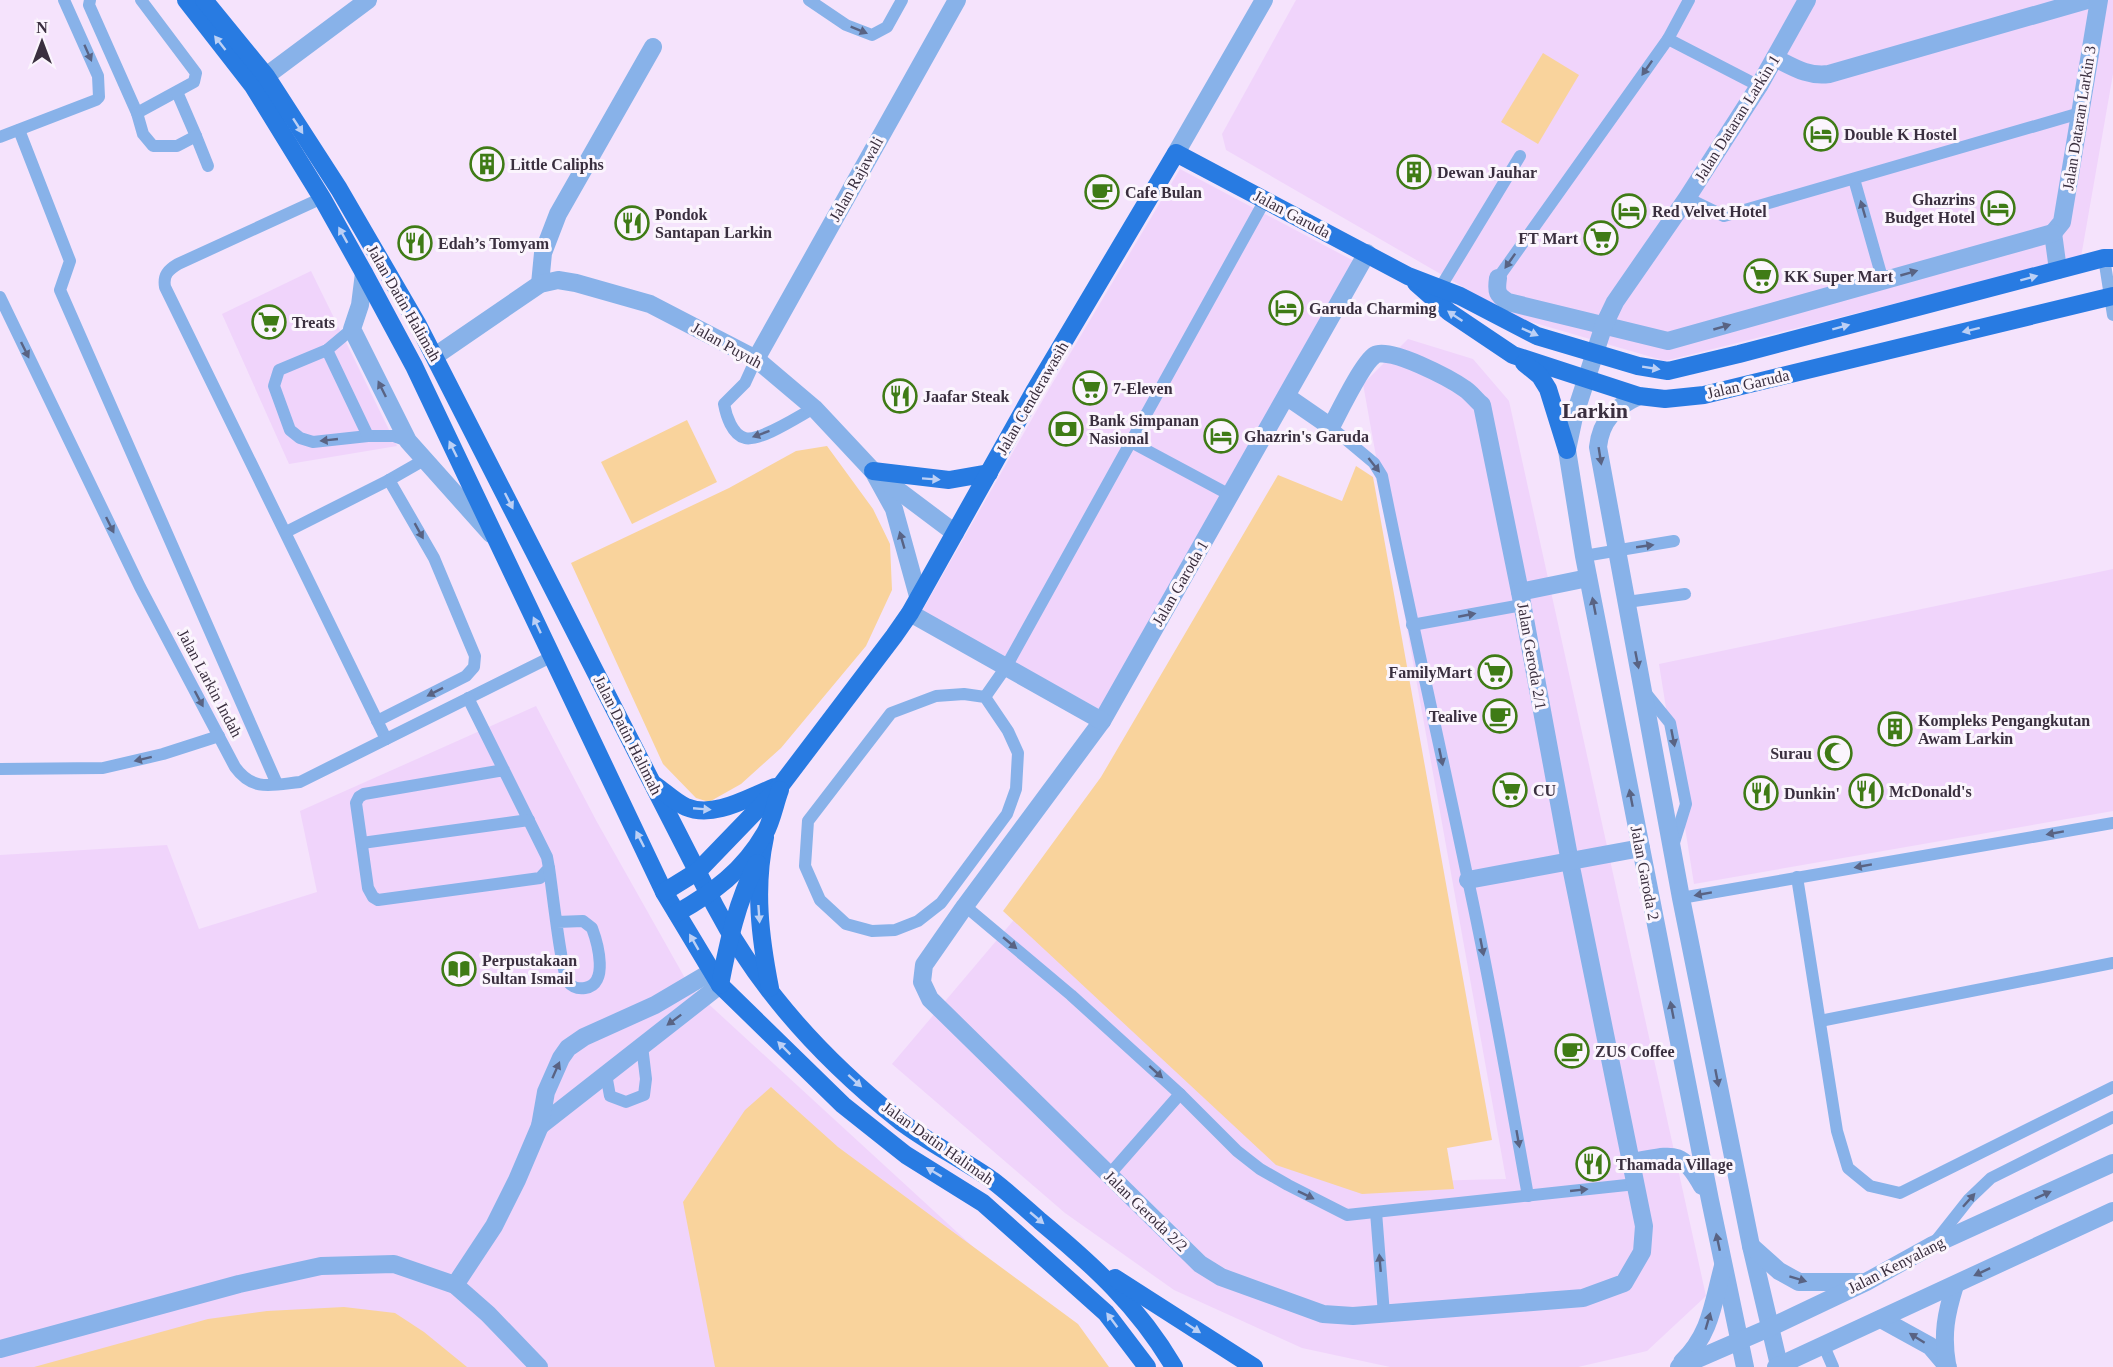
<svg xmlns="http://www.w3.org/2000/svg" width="2113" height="1367" viewBox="0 0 2113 1367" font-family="'Times New Roman',serif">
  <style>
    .built { fill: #f0d4fb }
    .green { fill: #f9d39c }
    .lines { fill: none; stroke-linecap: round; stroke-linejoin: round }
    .service { stroke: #88b2e9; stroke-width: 12 }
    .minor { stroke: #88b2e9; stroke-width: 18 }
    .tertiary { stroke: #88b2e9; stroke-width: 18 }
    .primary { stroke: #287be2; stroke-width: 18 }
    .oneway { fill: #596383 }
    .oneway2 { fill: #bcd0f5 }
    .labels { text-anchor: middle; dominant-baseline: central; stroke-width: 6; stroke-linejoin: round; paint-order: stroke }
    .street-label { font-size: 16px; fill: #3a2f3f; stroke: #fbf5fd }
    .poi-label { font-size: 16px; font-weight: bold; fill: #3a2f3f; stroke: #fbf5fd; text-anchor: start }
    .district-label { font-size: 22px; font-weight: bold; fill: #3a2f3f; stroke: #fbf5fd }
  </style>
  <rect width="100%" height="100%" fill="#f5e3fc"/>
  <g class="built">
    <polygon points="1296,0 2113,0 2113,74 2081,257 1665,361 1515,317 1226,150 1222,134"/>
    <polygon points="1180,169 1354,261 1099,709 922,611 1052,384"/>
    <polygon points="311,271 397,446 289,464 222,314"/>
    <polygon points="1408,339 1473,359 1509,401 1706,1296 1647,1351 1578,1367 1390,1367 1302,1348 1174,1290 1065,1213 892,1064 1023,909 1339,1183 1506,1179 1363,384"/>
    <polygon points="2113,569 2113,811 1694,884 1659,664"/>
    <polygon points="536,706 597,822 690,987 1104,1367 0,1367 0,855 167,845 199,929 317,892 300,811"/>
  </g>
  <g class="green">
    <polygon points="1543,53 1579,75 1538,144 1501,122"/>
    <polygon points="687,420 717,482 632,524 601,462"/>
    <polygon points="827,446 873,509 890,544 892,590 866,646 781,748 741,784 709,802 696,798 663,764 571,563 729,488 796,451"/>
    <polygon points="1356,466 1373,477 1492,1140 1447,1148 1454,1189 1362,1194 1276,1165 1003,911 1101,777 1278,475 1342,501"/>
    <polygon points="771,1087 838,1147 1078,1324 1109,1367 715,1367 683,1202 745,1110"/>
    <polygon points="344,1307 395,1313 424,1332 467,1367 34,1367 208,1319 267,1311"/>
  </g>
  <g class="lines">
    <g class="service">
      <polyline points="90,0 89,5 137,113 194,82 196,73 141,0"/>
      <polyline points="809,0 846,25 872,35 887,27 902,0"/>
      <polyline points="1668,39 1759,86"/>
      <polyline points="177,92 196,136"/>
      <polyline points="137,113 143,134 153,146 177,146 196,136 208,166"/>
      <polyline points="19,130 70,261 60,290 277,784"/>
      <polyline points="0,137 96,100 99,97 98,76 64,0"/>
      <polyline points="1854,179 1883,281"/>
      <path d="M322,198L178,264C168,270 163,275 165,287L386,739"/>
      <polyline points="1687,198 1724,216 2080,113"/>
      <polyline points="2104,258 2113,315"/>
      <polyline points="1498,278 1668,39 1689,0"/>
      <polyline points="1437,293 1520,156"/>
      <path d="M0,297L140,587L235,767C253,792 272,785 300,782L551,657"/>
      <polyline points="352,329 327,350 279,370 274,386 290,430 300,438 313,442 368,436 394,436 408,441"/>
      <polyline points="327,350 368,436"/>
      <path d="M756,359L745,383L724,404C726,415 732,435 745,438C760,442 799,416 814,408"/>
      <path d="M1331,427L1374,463L1382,476C1409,611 1440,745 1468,880C1491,985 1509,1090 1528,1196"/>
      <polyline points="1131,442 1230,495"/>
      <polyline points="286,532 389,480 424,460"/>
      <polyline points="1584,556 1674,541"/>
      <polyline points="1627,602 1685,594"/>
      <polyline points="1412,625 1522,605"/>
      <polyline points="1644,691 1670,723 1686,804 1673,846"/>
      <polygon points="964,694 985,697 1008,731 1018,753 1016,789 1007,814 941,903 918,921 895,930 872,931 846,924 820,900 805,866 808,821 891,713 936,696"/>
      <polyline points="985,697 1006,667 1265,200"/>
      <polyline points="468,698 547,857 549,868 540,878 378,900 373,897 368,888 356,803 359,797 364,794 504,770"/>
      <polyline points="377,721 466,676 474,667 475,656 434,558 389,480"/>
      <polyline points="0,769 103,768 163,754 219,736"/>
      <polyline points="362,843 529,820"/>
      <path d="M549,868C552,887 561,971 568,982C573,988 578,989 585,988C609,985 598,944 592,928L583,921L557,922"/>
      <polyline points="1797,877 1837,1131 1848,1168 1870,1186 1900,1193 2113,1087"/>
      <polyline points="1681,898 2113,823"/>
      <polyline points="965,906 1071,995 1180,1094 1237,1151 1260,1169 1288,1185 1347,1215 1636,1184"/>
      <polyline points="1820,1021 2113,963"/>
      <polyline points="606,1074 610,1096 626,1102 644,1095 646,1079 642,1046"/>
      <polyline points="1109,1175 1180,1094"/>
      <polyline points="1376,1212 1384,1314"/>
      <polyline points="1935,1242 1969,1199 1991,1178 2113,1117"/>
      <polyline points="1823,1344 1833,1367"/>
    </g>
    <g class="minor">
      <path d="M1775,58C1793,67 1808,77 1829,74L2087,0"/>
      <polyline points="266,76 368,0"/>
      <polyline points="2053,233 2062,222 2099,0"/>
      <polyline points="2053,233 2058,270"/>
      <polyline points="364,273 360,305 352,329 408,441 491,534"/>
      <path d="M1498,278C1496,292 1497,295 1508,302L1668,341L2053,233"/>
      <polyline points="540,284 543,253 558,214 653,47"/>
      <polyline points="435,356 540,284 558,280 576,283 650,304 756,359 814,408 873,471 894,509 918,596"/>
      <polyline points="756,359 957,0"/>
      <path d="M1286,396L1331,427C1339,412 1363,362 1375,355C1389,346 1451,379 1465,389C1471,393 1476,400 1482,405L1520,592L1570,862L1644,1226L1642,1252L1624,1283L1583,1298L1353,1316L1323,1314L1221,1277L1200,1264L930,999L922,982L924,965L965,906L1102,721L1367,253"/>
      <path d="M1639,396C1615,407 1601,420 1598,447L1681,898L1751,1246L1779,1365"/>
      <polyline points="879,476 955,533"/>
      <polyline points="1520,592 1588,578"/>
      <polyline points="910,613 1102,721"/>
      <polyline points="1468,880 1641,848"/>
      <polyline points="540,1126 720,985"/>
      <path d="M1632,1162C1670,1156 1681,1147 1702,1186"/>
      <polyline points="455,1285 494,1226 517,1180 540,1126 546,1092 561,1058 568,1048 584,1037 655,1005 711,972"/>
      <polyline points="1881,1319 1930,1346 1948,1367"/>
      <polyline points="0,1349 239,1284 321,1266 394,1264 455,1285 488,1314 539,1367"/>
      <path d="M1947,1364C1942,1334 1946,1314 1955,1285"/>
      <polyline points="1745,1367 1710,1200 1641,848 1584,556 1567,450 1574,417 1604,325 1615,302 1687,198 1759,86 1807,0"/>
    </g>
    <g class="tertiary">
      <polyline points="1176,153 1264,0"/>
      <polyline points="1751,1246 1779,1271 1799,1282 1861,1282"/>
      <path d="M1682,1362C1711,1334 1713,1303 1723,1266"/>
      <polyline points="1679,1367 1769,1328 1866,1282 1933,1245 2113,1163"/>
      <polyline points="1776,1367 2113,1211"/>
    </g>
    <g class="primary">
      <polyline points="186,0 253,86 322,198 364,273 414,366 664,892 720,985 843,1105 906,1155 983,1203 1106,1313 1147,1367"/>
      <path d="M204,0L266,76L339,189L418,325L715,906C759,990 826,1062 900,1121C929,1143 962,1159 992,1180C1009,1193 1024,1207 1040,1221C1094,1266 1138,1306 1174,1367"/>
      <polyline points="1416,283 1449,312 1513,355 1639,396 1665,399 1704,395 2113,296"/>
      <polyline points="1524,363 1540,376 1548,389 1567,450"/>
      <polyline points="873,471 949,480 989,473"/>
      <path d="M655,785C665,792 675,802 686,807C714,819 749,797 775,787"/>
      <path d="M765,837C754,888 760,937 770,988"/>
      <polyline points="664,892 698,871 781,785 894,636 910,613 1035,390 1176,153 1408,276 1460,296 1537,336 1638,366 1668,371 1739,354 2104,258 2113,258"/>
      <path d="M677,913C714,892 743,871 765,833C772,821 775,803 780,790"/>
      <path d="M720,985C728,943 737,901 757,863"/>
      <polyline points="1115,1278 1254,1367"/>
    </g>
  </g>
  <defs><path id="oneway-solid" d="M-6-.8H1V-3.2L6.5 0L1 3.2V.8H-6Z" transform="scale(1.5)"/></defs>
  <g class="oneway">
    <use href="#oneway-solid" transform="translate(859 30) rotate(22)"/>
    <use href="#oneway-solid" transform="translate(88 53) rotate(66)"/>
    <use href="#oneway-solid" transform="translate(1647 68) rotate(125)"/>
    <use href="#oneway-solid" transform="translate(1863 209) rotate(-106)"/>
    <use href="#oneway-solid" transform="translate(1510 261) rotate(125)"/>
    <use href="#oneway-solid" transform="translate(1909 273) rotate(-16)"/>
    <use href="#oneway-solid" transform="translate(1722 327) rotate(-16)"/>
    <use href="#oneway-solid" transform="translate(25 350) rotate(64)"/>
    <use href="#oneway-solid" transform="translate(382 389) rotate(-116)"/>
    <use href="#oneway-solid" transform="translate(761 434) rotate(160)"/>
    <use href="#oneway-solid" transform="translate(329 440) rotate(174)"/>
    <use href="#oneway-solid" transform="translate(1600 456) rotate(81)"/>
    <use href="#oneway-solid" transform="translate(1374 465) rotate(52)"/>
    <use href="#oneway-solid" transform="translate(110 525) rotate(64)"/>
    <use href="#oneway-solid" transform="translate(419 531) rotate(61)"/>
    <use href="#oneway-solid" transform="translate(902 540) rotate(-106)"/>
    <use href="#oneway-solid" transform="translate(1645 546) rotate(-8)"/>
    <use href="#oneway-solid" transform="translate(1594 606) rotate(-101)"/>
    <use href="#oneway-solid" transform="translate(1467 615) rotate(-11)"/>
    <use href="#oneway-solid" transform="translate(1637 660) rotate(79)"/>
    <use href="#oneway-solid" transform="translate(435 692) rotate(153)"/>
    <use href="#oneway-solid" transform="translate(199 699) rotate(62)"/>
    <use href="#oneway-solid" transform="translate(1673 738) rotate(79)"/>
    <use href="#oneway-solid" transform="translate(1441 757) rotate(78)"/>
    <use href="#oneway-solid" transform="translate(143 759) rotate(166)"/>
    <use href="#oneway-solid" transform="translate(1631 798) rotate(-101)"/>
    <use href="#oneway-solid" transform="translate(2055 833) rotate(170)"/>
    <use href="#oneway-solid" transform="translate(1863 866) rotate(170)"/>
    <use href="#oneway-solid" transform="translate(1703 894) rotate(170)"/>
    <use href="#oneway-solid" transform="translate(1010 943) rotate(40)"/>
    <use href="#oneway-solid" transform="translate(1482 947) rotate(79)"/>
    <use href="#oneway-solid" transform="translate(1672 1010) rotate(-101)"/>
    <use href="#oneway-solid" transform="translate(674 1020) rotate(143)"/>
    <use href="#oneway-solid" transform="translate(556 1070) rotate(-66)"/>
    <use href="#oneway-solid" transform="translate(1156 1072) rotate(42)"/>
    <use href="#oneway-solid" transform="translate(1717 1078) rotate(79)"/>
    <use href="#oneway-solid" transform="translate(1518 1139) rotate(80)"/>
    <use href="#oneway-solid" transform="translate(1579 1190) rotate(-6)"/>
    <use href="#oneway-solid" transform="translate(1306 1195) rotate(26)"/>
    <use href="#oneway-solid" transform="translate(2043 1195) rotate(-24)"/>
    <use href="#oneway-solid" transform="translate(1969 1200) rotate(-48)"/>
    <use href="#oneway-solid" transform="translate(1718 1242) rotate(-102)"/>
    <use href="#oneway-solid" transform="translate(1380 1263) rotate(-95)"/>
    <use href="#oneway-solid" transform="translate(1982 1272) rotate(155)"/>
    <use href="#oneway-solid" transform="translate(1798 1279) rotate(17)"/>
    <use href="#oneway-solid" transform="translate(1708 1321) rotate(-74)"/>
    <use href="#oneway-solid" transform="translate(1917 1338) rotate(-148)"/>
  </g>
  <g class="oneway2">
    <use href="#oneway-solid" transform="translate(220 43) rotate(-128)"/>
    <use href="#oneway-solid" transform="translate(298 126) rotate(57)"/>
    <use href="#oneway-solid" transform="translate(343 235) rotate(-119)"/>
    <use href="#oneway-solid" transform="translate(2029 278) rotate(-15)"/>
    <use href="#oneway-solid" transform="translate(1455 316) rotate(-146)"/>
    <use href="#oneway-solid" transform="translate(1841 327) rotate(-15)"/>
    <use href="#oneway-solid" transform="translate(1971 330) rotate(166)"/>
    <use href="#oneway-solid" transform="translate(1530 332) rotate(24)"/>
    <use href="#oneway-solid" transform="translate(1651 368) rotate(9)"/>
    <use href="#oneway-solid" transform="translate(453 449) rotate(-116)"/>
    <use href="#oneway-solid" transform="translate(931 479) rotate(4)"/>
    <use href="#oneway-solid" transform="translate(509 501) rotate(63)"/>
    <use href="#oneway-solid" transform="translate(537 625) rotate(-115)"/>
    <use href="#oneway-solid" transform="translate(702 809) rotate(5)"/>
    <use href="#oneway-solid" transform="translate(640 839) rotate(-117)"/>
    <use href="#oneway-solid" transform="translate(759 914) rotate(86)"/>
    <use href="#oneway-solid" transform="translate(694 942) rotate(-120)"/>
    <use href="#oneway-solid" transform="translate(784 1048) rotate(-135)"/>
    <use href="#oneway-solid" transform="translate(855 1081) rotate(42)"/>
    <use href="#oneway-solid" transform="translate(934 1172) rotate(-149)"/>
    <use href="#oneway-solid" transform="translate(1037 1218) rotate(40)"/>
    <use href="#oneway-solid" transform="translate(1112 1320) rotate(-127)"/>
    <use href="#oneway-solid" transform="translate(1193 1328) rotate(33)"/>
  </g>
  <defs>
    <symbol id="hotel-ring" viewBox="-11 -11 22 22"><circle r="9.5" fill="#fbf5fd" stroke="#3f7b16" stroke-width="1.5"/><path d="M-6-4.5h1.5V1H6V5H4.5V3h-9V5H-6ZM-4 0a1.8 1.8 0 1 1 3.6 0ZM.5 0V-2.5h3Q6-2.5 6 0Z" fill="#3f7b16"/></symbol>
    <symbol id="building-ring" viewBox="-11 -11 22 22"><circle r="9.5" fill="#fbf5fd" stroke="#3f7b16" stroke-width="1.5"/><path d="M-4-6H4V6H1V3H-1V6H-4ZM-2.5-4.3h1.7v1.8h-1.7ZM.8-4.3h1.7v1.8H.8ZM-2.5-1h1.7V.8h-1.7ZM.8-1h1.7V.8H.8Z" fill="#3f7b16"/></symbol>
    <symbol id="cafe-ring" viewBox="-11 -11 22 22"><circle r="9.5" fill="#fbf5fd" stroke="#3f7b16" stroke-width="1.5"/><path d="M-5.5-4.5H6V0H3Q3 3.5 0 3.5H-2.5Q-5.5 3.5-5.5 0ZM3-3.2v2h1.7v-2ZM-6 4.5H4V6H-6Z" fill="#3f7b16"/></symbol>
    <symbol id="restaurant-ring" viewBox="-11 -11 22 22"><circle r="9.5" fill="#fbf5fd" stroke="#3f7b16" stroke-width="1.5"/><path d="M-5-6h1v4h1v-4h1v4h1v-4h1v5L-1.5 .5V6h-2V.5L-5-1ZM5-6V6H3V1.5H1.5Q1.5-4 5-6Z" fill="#3f7b16"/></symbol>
    <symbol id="supermarket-ring" viewBox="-11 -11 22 22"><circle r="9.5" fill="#fbf5fd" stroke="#3f7b16" stroke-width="1.5"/><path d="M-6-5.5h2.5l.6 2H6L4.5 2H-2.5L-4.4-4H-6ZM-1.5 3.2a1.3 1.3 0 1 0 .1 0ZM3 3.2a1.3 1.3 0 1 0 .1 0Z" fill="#3f7b16"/></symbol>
    <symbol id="bank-ring" viewBox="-11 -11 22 22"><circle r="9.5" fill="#fbf5fd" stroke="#3f7b16" stroke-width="1.5"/><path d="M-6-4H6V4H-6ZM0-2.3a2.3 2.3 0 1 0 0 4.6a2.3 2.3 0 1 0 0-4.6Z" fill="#3f7b16"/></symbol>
    <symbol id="mosque-ring" viewBox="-11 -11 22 22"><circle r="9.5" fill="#fbf5fd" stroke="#3f7b16" stroke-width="1.5"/><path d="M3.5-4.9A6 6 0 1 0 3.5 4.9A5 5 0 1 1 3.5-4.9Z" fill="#3f7b16"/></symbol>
    <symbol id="library-ring" viewBox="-11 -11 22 22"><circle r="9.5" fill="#fbf5fd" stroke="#3f7b16" stroke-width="1.5"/><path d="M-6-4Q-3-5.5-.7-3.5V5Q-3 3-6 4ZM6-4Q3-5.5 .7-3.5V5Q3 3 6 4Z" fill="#3f7b16"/></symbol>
  </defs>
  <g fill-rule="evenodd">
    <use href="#hotel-ring" x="1802" y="115" width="38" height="38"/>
    <use href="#building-ring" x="468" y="145" width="38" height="38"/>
    <use href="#building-ring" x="1395" y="153" width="38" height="38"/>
    <use href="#cafe-ring" x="1083" y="173" width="38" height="38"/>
    <use href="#hotel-ring" x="1979" y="189" width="38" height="38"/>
    <use href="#hotel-ring" x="1610" y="192" width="38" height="38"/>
    <use href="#restaurant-ring" x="613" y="204" width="38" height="38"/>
    <use href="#supermarket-ring" x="1582" y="219" width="38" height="38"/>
    <use href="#restaurant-ring" x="396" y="224" width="38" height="38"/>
    <use href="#supermarket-ring" x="1742" y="257" width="38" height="38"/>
    <use href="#hotel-ring" x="1267" y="289" width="38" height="38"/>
    <use href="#supermarket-ring" x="250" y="303" width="38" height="38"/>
    <use href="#supermarket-ring" x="1071" y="369" width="38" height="38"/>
    <use href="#restaurant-ring" x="881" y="377" width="38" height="38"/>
    <use href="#bank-ring" x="1047" y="410" width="38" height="38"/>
    <use href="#hotel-ring" x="1202" y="417" width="38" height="38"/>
    <use href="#supermarket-ring" x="1476" y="653" width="38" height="38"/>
    <use href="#cafe-ring" x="1481" y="697" width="38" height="38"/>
    <use href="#building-ring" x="1876" y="710" width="38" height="38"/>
    <use href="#mosque-ring" x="1816" y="734" width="38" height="38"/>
    <use href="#supermarket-ring" x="1491" y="771" width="38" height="38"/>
    <use href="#restaurant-ring" x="1847" y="772" width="38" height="38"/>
    <use href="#restaurant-ring" x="1742" y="774" width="38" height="38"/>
    <use href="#library-ring" x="440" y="950" width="38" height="38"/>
    <use href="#cafe-ring" x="1553" y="1032" width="38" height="38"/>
    <use href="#restaurant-ring" x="1574" y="1145" width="38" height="38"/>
  </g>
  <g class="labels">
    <g class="street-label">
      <text transform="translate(1737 118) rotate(-58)">Jalan Dataran Larkin 1</text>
      <text transform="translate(2079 118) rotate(-81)">Jalan Dataran Larkin 3</text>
      <text transform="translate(856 179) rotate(-61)">Jalan Rajawali</text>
      <text transform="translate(1292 214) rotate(28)">Jalan Garuda</text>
      <text transform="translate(404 303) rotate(60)">Jalan Datin Halimah</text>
      <text transform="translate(727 345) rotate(29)">Jalan Puyuh</text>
      <text transform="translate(1748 384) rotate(-13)">Jalan Garuda</text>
      <text transform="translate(1032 398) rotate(-60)">Jalan Cenderawasih</text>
      <text transform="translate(1180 583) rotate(-60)">Jalan Garoda 1</text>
      <text transform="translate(1532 656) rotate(80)">Jalan Geroda 2/1</text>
      <text transform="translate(210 683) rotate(62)">Jalan Larkin Indah</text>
      <text transform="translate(628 735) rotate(63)">Jalan Datin Halimah</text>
      <text transform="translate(1645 873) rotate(79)">Jalan Garoda 2</text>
      <text transform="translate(938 1143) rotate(35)">Jalan Datin Halimah</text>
      <text transform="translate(1146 1211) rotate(44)">Jalan Geroda 2/2</text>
      <text transform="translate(1896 1265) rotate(-27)">Jalan Kenyalang</text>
    </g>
    <g class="poi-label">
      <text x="1844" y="134">Double K Hostel</text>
      <text x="510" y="164">Little Caliphs</text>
      <text x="1437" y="172">Dewan Jauhar</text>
      <text x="1125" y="192">Cafe Bulan</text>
      <text x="1975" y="199" text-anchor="end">Ghazrins<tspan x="1975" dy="18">Budget Hotel</tspan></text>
      <text x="1652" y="211">Red Velvet Hotel</text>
      <text x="655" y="214">Pondok<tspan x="655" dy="18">Santapan Larkin</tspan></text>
      <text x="1578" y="238" text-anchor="end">FT Mart</text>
      <text x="438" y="243">Edah’s Tomyam</text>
      <text x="1784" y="276">KK Super Mart</text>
      <text x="1309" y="308">Garuda Charming</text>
      <text x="292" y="322">Treats</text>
      <text x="1113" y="388">7-Eleven</text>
      <text x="923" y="396">Jaafar Steak</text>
      <text x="1089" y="420">Bank Simpanan<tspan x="1089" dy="18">Nasional</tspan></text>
      <text x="1244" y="436">Ghazrin's Garuda</text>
      <text x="1472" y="672" text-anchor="end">FamilyMart</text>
      <text x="1477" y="716" text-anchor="end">Tealive</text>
      <text x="1918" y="720">Kompleks Pengangkutan<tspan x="1918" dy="18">Awam Larkin</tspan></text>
      <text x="1812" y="753" text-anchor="end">Surau</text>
      <text x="1533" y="790">CU</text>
      <text x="1889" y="791">McDonald's</text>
      <text x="1784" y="793">Dunkin'</text>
      <text x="482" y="960">Perpustakaan<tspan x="482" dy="18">Sultan Ismail</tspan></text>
      <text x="1595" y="1051">ZUS Coffee</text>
      <text x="1616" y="1164">Thamada Village</text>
    </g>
    <g class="district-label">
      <text x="1595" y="410">Larkin</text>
    </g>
  </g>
  <g transform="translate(42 42)" stroke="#fbf5fd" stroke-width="4.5" paint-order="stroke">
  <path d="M0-4.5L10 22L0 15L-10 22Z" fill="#3a2f3f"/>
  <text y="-9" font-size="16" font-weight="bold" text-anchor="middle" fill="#3a2f3f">N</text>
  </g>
</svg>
